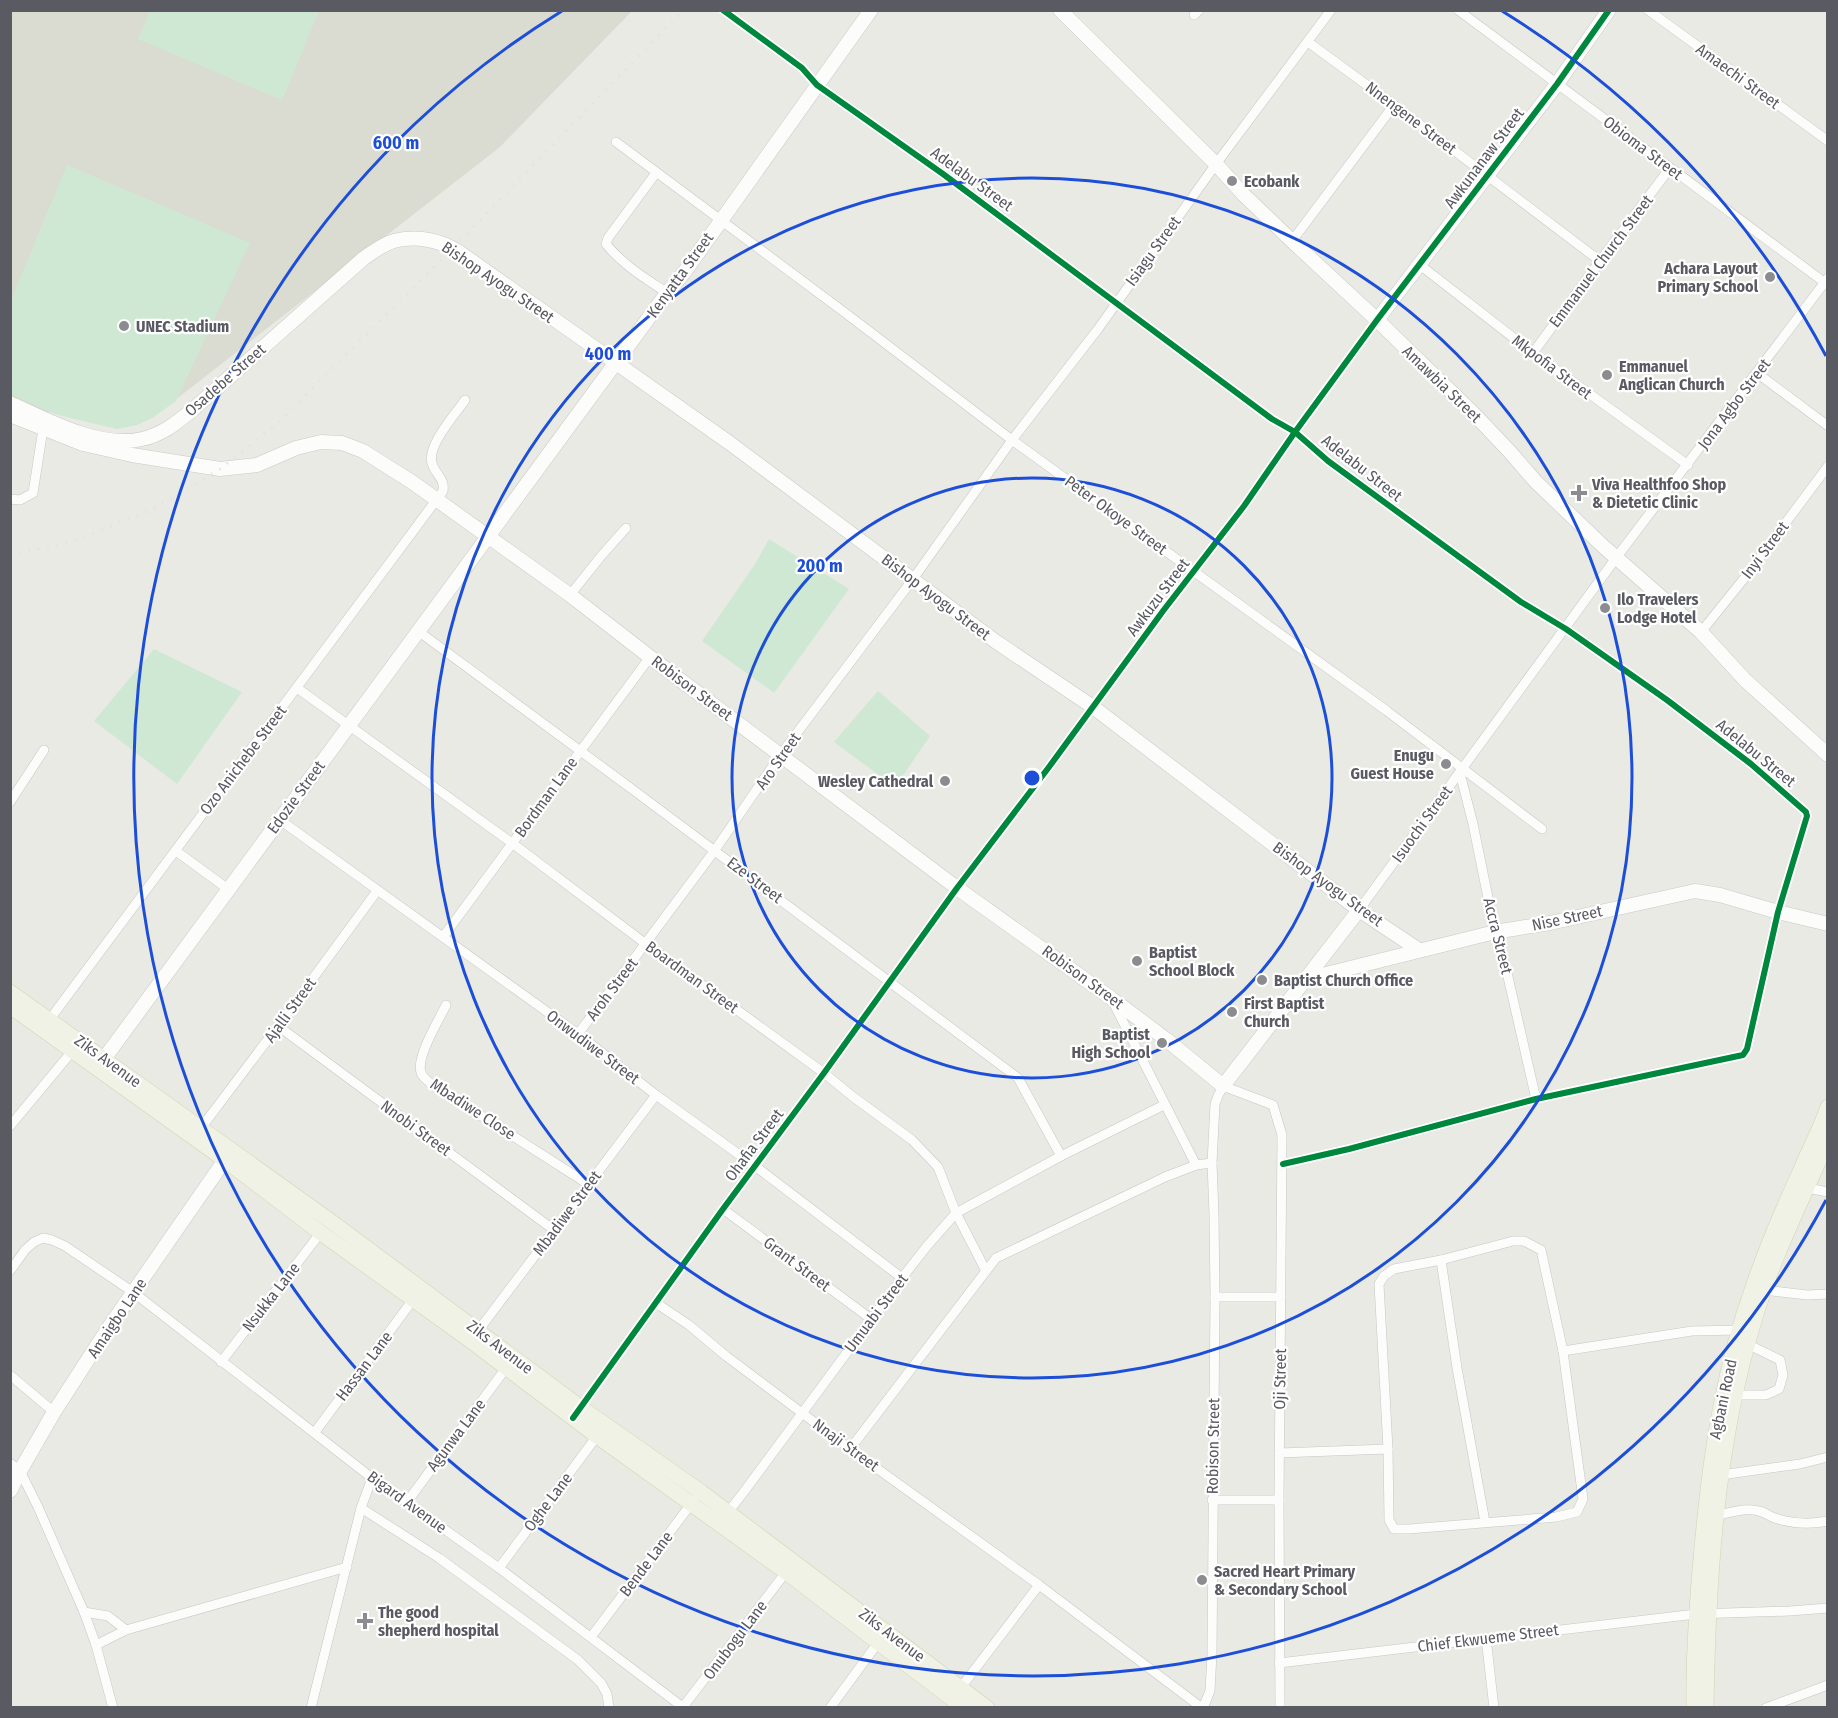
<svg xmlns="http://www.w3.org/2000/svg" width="1838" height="1718" viewBox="0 0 1838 1718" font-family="'Fira Sans Condensed',sans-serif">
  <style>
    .education { fill: #dadbd1 }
    .green { fill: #cfe8d4 }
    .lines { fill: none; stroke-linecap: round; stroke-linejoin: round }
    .street-casing { stroke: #c6c7c6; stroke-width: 10 }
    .secondary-casing { stroke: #c8c9c9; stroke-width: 15 }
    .primary-casing { stroke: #d2d3af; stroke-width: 16 }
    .street { stroke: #fcfcfb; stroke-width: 9 }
    .secondary { stroke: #fcfcfb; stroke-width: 14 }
    .primary { stroke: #f0f2e6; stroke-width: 15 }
    .rail { stroke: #e3e3e2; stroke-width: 3; stroke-dasharray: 1.5 8; stroke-linecap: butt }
    .cycleway-casing { stroke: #fff; stroke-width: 10 }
    .cycleway { stroke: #00873e; stroke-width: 6 }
    .ring { fill: none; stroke: #1d4ed8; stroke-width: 3 }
    .poi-dot { fill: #8b8c8f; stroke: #fff; stroke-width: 2 }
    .labels { text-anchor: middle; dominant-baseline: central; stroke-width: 4.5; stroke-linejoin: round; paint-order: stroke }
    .street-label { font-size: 16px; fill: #595a62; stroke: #fff }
    .poi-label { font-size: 16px; font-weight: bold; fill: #595a62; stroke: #fff; text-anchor: start }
    .centre { fill: #1d4ed8; stroke: #fff; stroke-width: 3 }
    .ring-label { font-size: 18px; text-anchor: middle; font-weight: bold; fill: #1d4ed8; stroke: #fff; stroke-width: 4.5; stroke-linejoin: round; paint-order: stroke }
  </style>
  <rect width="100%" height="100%" fill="#e9eae3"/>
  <polygon class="education" points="11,11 632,11 500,147 152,418 29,411 11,401"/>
  <g class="green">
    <polygon points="150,11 150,10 319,11 282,100 138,39"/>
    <polygon points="67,165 250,243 176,401 152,418 137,425 117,429 58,415 11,395 11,300"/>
    <polygon points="769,539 849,589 774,693 702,641 755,564"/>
    <polygon points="154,649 242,692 177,784 94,721"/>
    <polygon points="878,691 930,736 895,787 834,742"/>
  </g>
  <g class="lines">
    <defs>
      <g id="street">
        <polyline points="723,10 802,68 817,85 943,174 1272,419 1295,432 1328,461 1521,602 1566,629 1667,700 1751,764 1806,812 1807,816 1778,912 1747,1049 1743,1055 1536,1099 1349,1149 1283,1164"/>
        <polyline points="1458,10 1828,285"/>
        <polyline points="1648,10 1828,141"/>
        <polyline points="1194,15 1199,10"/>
        <polyline points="1308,42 1394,105 1600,261"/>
        <polyline points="616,142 844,312 1012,440 1387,711 1542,829"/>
        <path d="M656,173L608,238L606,244C623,265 645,278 667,293"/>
        <polyline points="1292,241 1394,105"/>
        <polyline points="1420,265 1533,353 1688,465"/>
        <polyline points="1533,353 1600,261 1670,168"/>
        <polyline points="1757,373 1828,426"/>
        <polyline points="10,499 20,500 33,493 43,429"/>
        <polyline points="570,595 602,555 626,528"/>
        <polyline points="418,631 640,795 1018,1078 1061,1156"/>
        <polyline points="1701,632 1746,576 1828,466"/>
        <polyline points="297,688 512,843 646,944 824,1073 852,1096 912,1140 938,1167 956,1213 986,1271"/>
        <polyline points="1460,773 1473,824 1495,932 1508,977 1536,1099"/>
        <polyline points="10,802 44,750"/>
        <polyline points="280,820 578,1034 656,1095 755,1166 902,1278"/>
        <polyline points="176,851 228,889"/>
        <polyline points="1359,910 1616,558 1828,278"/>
        <polyline points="443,937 650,657"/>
        <polyline points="1113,1002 1196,1165"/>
        <path d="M446,1005C439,1020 416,1057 421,1072C422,1077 427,1080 430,1083L588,1184"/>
        <path d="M47,1023L443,491C445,479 437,476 433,466C424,448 455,415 465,400"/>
        <polyline points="278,1026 554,1230"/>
        <polyline points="578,1034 715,850 781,754 913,579 1012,440 1098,329 1216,164 1331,10"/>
        <polyline points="10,1126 74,1049"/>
        <polyline points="198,1132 278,1026 377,891"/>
        <polyline points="1807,1188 1828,1192"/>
        <polyline points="723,1209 871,1319"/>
        <polygon points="1513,1241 1524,1241 1541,1250 1563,1351 1583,1499 1577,1512 1556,1517 1409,1529 1394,1529 1389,1520 1388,1449 1379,1284 1384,1276 1394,1269 1441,1260"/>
        <polyline points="1441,1260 1457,1368 1485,1522"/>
        <polyline points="10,1271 25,1250 34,1242 43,1238 52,1240 65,1246 133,1292 372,1478 499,1568 684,1708"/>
        <polyline points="1764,1290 1807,1295 1828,1294"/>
        <polyline points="1215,1297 1281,1297"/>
        <polyline points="656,1303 689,1325 726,1356 850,1449 1039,1585 1202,1708"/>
        <polyline points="475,1335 656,1095"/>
        <polyline points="1563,1351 1692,1331 1739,1330"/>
        <polyline points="221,1362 322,1231"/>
        <polyline points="10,1375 54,1412"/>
        <polyline points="1735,1395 1766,1395 1779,1389 1783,1375 1780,1360 1747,1344"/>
        <polyline points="578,1411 723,1209 824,1073 957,888 1049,767 1163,611 1244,506 1295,432 1377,320"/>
        <polyline points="315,1432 415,1297"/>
        <polyline points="850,1449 996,1258 1165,1177 1196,1165 1212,1163"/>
        <polyline points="1279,1453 1388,1449"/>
        <polyline points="10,1463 20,1471 38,1507 84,1612 96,1645 113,1708"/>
        <polyline points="1721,1475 1800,1464 1828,1457"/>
        <polyline points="372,1478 361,1508 439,1558 578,1660 601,1683 607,1694 609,1708"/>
        <polyline points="1212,1500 1279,1500"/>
        <polyline points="407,1502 509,1364"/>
        <path d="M1717,1515C1730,1513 1746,1507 1759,1511C1764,1512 1768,1515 1772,1517C1791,1524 1808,1525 1828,1521"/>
        <polyline points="725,1516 743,1493 902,1278 927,1246 956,1213 1061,1156 1164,1105"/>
        <polyline points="499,1568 597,1436"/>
        <polyline points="84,1612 108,1616 126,1630"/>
        <polyline points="591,1637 694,1500"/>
        <polyline points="1486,1638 1494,1708"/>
        <polyline points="96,1645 126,1630 347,1567"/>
        <polyline points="1279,1663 1696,1614 1790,1611 1828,1608"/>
        <polyline points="959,1690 1039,1585"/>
        <polyline points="683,1707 789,1568"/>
        <polyline points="311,1708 361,1508"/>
        <polyline points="830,1708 880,1640"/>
        <polyline points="1203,1708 1210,1691 1212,1654 1215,1297 1214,1215 1212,1163 1215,1104 1218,1096 1223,1086 1273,1105 1282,1135 1279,1500 1280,1708"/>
        <polyline points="1766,1708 1828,1685"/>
      </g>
      <g id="secondary">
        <polyline points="1060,10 1216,164 1244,195 1292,241 1377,320 1475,415 1510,452 1536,482 1604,547 1701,632 1745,680 1828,755"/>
        <polyline points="1377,320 1557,84 1609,10"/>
        <path d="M10,403C47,420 100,449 142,439C161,435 175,424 190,412L364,258C373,252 383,244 394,241C415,235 440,240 459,252L731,444L995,641L1093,707L1359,910L1419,950"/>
        <polyline points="10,415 83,444 132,455 220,469 257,465 296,448 321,442 342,443 363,451 412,482 570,595 650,657 957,888 1111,998 1167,1040 1223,1086 1359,910"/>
        <polyline points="1306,979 1495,932 1550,923 1695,891 1720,895 1778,912 1828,924"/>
        <polyline points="98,1067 667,293 686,270 871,10"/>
        <polyline points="10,1491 20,1471 54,1412 107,1330 231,1151"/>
      </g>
      <g id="primary">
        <polyline points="10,992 329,1220 580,1407 701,1492 987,1708"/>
        <polyline points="10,1006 225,1160 321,1233 471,1341 597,1436 786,1572 964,1708"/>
        <path d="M1694,1708C1693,1647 1698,1587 1704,1527C1712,1445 1725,1365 1753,1287C1766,1249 1782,1211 1799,1174C1808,1152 1820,1130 1828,1107"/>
        <path d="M1706,1708C1708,1578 1716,1446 1754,1321C1772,1259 1802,1200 1828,1140"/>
      </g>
    </defs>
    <use href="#street" class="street-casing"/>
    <use href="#secondary" class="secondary-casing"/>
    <use href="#primary" class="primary-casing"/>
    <use href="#street" class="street"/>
    <use href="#secondary" class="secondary"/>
    <use href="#primary" class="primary"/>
    <polyline class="rail" points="10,555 72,542 155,508 220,469 279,422 453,248 683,10"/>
    <defs>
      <g id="cycleway">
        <polyline points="723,10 802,68 817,85 943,174 1272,419 1295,432 1328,461 1521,602 1566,629 1667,700 1751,764 1806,812 1807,816 1778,912 1747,1049 1743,1055 1536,1099 1349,1149 1283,1164"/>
        <polyline points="573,1418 723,1209 824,1073 957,888 1049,767 1163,611 1244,506 1295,432 1377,320 1557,84 1609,10"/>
      </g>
    </defs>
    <use href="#cycleway" class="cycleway-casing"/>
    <use href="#cycleway" class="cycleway"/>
  </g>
  <g class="ring">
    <circle cx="1032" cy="778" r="300"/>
    <circle cx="1032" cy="778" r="600"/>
    <path d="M1826 1200A899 899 0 1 1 562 11M1502 11A899 899 0 0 1 1826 356"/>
  </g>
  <g class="poi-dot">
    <circle cx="1232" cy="181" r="6"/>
    <circle cx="1770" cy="277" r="6"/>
    <circle cx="124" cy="326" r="6"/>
    <circle cx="1607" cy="375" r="6"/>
    <path d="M1576 484h6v6h6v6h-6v6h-6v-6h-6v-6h6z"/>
    <circle cx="1605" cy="608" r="6"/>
    <circle cx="1446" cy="764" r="6"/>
    <circle cx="945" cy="781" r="6"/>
    <circle cx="1137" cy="961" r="6"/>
    <circle cx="1262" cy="980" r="6"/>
    <circle cx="1232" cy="1012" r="6"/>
    <circle cx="1162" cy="1043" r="6"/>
    <circle cx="1202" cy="1580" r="6"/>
    <path d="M362 1612h6v6h6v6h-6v6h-6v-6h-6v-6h6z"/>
  </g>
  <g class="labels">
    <g class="street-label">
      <text transform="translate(1738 76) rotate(36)">Amaechi Street</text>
      <text transform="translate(1411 118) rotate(37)">Nnengene Street</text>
      <text transform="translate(1643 148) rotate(37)">Obioma Street</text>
      <text transform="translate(1484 158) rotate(-53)">Awkunanaw Street</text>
      <text transform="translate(972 179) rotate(36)">Adelabu Street</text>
      <text transform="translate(1153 251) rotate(-54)">Isiagu Street</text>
      <text transform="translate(1601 261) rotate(-53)">Emmanuel Church Street</text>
      <text transform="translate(680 275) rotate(-54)">Kenyatta Street</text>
      <text transform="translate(498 282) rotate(34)">Bishop Ayogu Street</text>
      <text transform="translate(1552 367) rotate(37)">Mkpofia Street</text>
      <text transform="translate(225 380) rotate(-41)">Osadebe Street</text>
      <text transform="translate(1442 384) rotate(44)">Amawbia Street</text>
      <text transform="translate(1734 404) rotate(-53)">Jona Agbo Street</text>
      <text transform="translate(1362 468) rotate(38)">Adelabu Street</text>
      <text transform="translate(1116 515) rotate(36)">Peter Okoye Street</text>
      <text transform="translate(1765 550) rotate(-53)">Inyi Street</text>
      <text transform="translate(936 597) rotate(37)">Bishop Ayogu Street</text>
      <text transform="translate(1158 597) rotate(-53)">Awkuzu Street</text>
      <text transform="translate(692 688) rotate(37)">Robison Street</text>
      <text transform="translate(1756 753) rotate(39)">Adelabu Street</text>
      <text transform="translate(243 760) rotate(-53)">Ozo Anichebe Street</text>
      <text transform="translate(778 761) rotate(-55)">Aro Street</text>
      <text transform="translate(296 797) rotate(-54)">Edozie Street</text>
      <text transform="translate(546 797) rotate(-54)">Bordman Lane</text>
      <text transform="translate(1422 824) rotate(-54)">Isuochi Street</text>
      <text transform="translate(755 880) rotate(37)">Eze Street</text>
      <text transform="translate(1328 884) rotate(36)">Bishop Ayogu Street</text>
      <text transform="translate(1567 918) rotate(-12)">Nise Street</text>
      <text transform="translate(1498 936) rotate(76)">Accra Street</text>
      <text transform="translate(692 977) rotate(36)">Boardman Street</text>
      <text transform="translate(1083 977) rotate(36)">Robison Street</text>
      <text transform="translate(612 989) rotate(-53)">Aroh Street</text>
      <text transform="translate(290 1010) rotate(-54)">Ajalli Street</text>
      <text transform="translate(593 1047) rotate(37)">Onwudiwe Street</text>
      <text transform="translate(108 1061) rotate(36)">Ziks Avenue</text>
      <text transform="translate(473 1109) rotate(33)">Mbadiwe Close</text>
      <text transform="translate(416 1128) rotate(36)">Nnobi Street</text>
      <text transform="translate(754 1145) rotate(-53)">Ohafia Street</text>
      <text transform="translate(567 1213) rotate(-53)">Mbadiwe Street</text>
      <text transform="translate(797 1264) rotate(37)">Grant Street</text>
      <text transform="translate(271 1297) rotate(-52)">Nsukka Lane</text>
      <text transform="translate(876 1313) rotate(-53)">Umuabi Street</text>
      <text transform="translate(117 1318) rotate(-56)">Amaigbo Lane</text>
      <text transform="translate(500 1347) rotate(37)">Ziks Avenue</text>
      <text transform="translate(364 1366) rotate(-53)">Hassan Lane</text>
      <text transform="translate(1280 1379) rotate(-89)">Oji Street</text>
      <text transform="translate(1723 1399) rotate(-78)">Agbani Road</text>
      <text transform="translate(456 1435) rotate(-53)">Agunwa Lane</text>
      <text transform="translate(846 1445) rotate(36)">Nnaji Street</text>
      <text transform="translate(1213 1446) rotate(-89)">Robison Street</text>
      <text transform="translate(407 1502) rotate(36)">Bigard Avenue</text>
      <text transform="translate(548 1502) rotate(-53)">Oghe Lane</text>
      <text transform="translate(646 1564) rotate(-53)">Bende Lane</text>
      <text transform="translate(892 1635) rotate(37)">Ziks Avenue</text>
      <text transform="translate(1488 1638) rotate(-7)">Chief Ekwueme Street</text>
      <text transform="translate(735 1640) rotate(-53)">Onubogu Lane</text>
    </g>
    <g class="poi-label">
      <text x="1244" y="181">Ecobank</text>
      <text x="1758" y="268" text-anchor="end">Achara Layout<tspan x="1758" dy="18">Primary School</tspan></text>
      <text x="136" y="326">UNEC Stadium</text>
      <text x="1619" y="366">Emmanuel<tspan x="1619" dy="18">Anglican Church</tspan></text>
      <text x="1592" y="484">Viva Healthfoo Shop<tspan x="1592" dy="18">&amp; Dietetic Clinic</tspan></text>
      <text x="1617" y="599">Ilo Travelers<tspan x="1617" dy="18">Lodge Hotel</tspan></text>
      <text x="1434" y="755" text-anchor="end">Enugu<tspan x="1434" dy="18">Guest House</tspan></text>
      <text x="933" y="781" text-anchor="end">Wesley Cathedral</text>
      <text x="1149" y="952">Baptist<tspan x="1149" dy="18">School Block</tspan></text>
      <text x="1274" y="980">Baptist Church Office</text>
      <text x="1244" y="1003">First Baptist<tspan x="1244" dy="18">Church</tspan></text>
      <text x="1150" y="1034" text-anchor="end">Baptist<tspan x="1150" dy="18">High School</tspan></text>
      <text x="1214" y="1571">Sacred Heart Primary<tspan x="1214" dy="18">&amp; Secondary School</tspan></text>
      <text x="378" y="1612">The good<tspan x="378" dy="18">shepherd hospital</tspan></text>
    </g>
  </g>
  <circle cx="1032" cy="778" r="9" class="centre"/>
  <g class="ring-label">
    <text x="396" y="149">600 m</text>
    <text x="608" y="360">400 m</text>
    <text x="820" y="572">200 m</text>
  </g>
  <rect width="1838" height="1718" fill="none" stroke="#595a62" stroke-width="24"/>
</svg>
